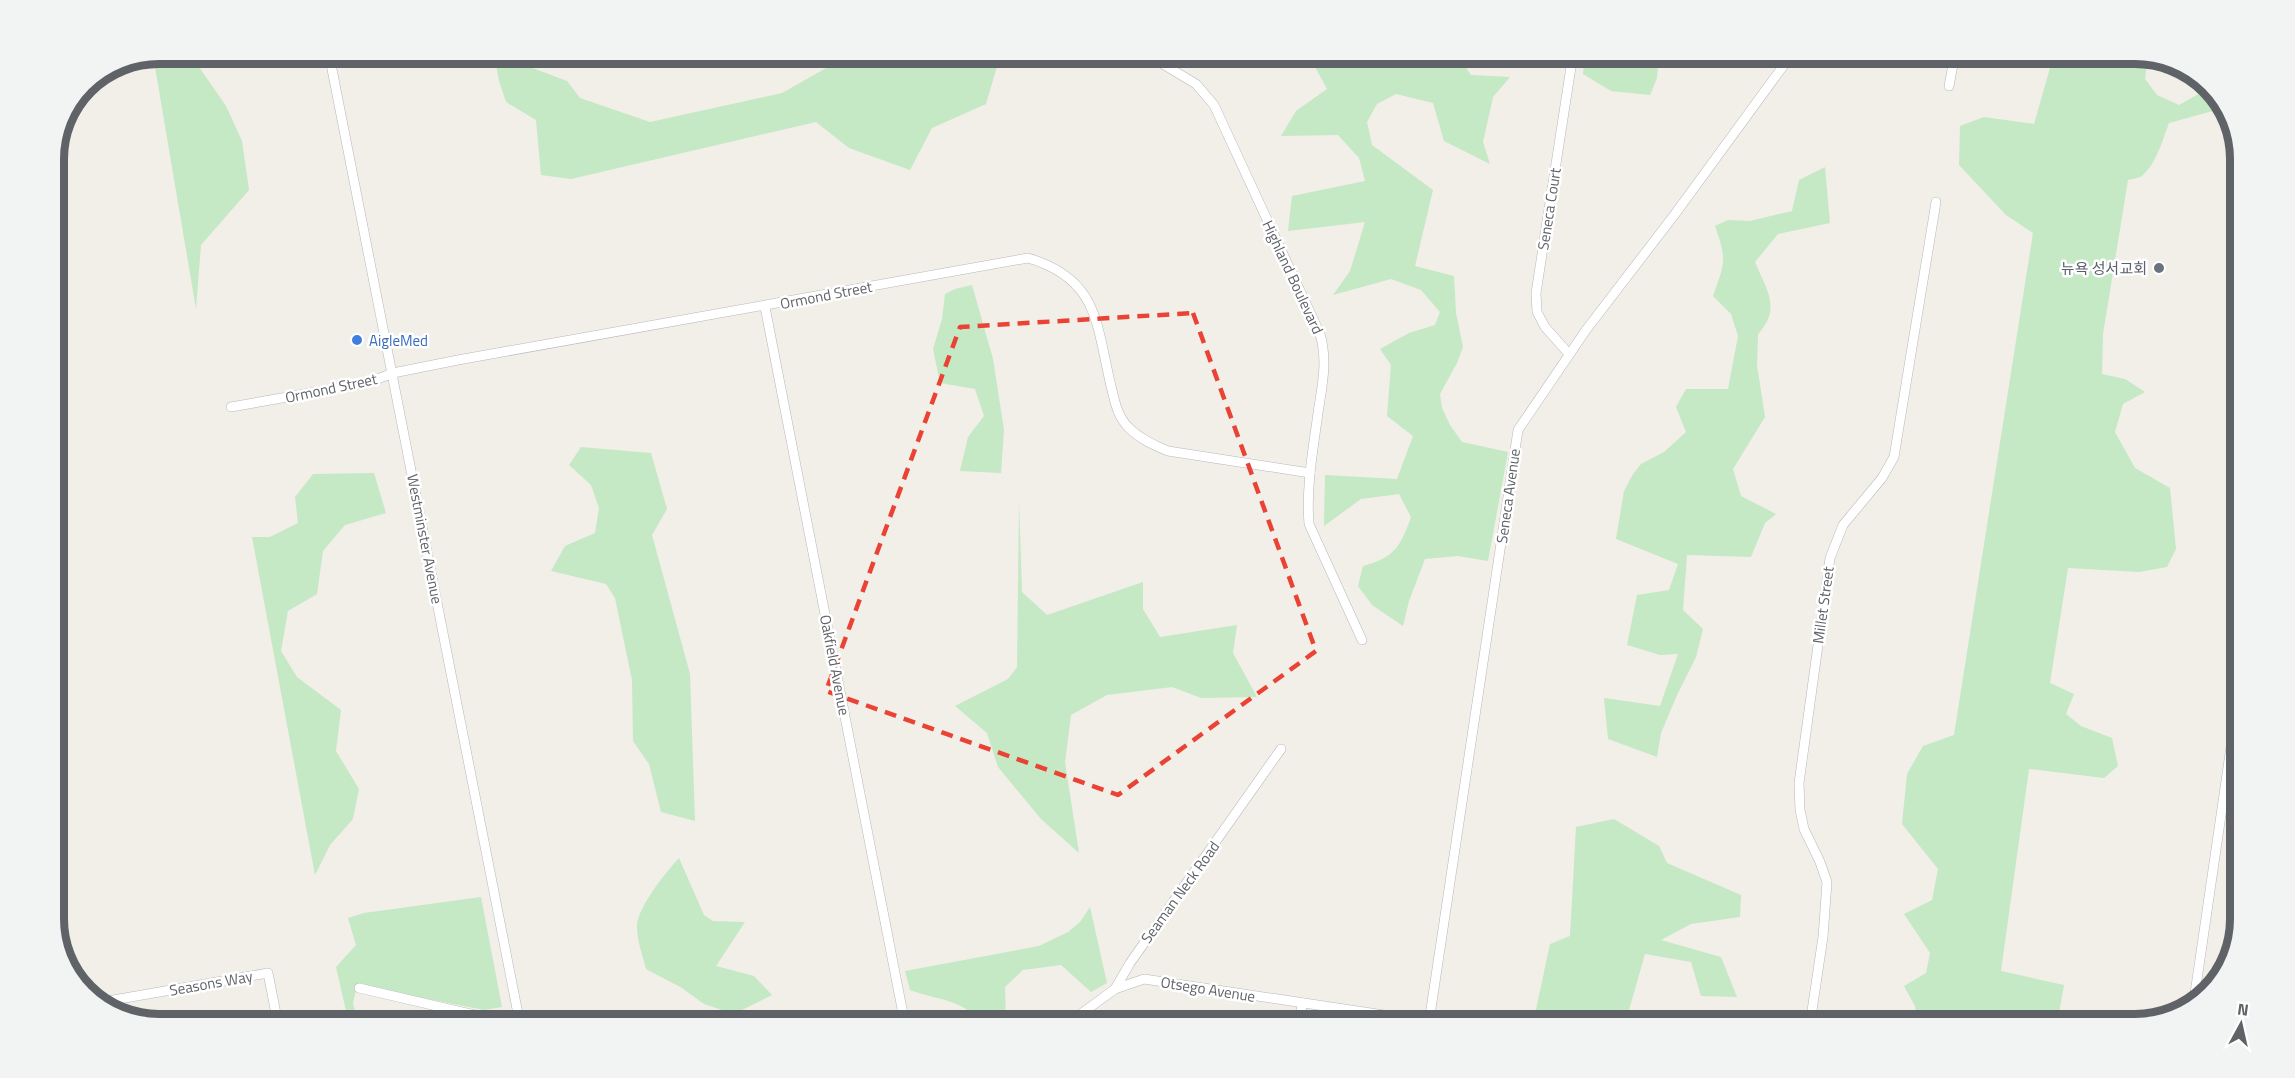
<svg xmlns="http://www.w3.org/2000/svg" width="2295" height="1078" viewBox="0 0 2295 1078" font-family="'Titillium Web','Noto Sans KR',sans-serif">
  <style>
    .green { fill: #c5e8c5 }
    .lines { fill: none; stroke-linecap: round; stroke-linejoin: round }
    .minor-casing { stroke: #b5b8bc; stroke-width: 10 }
    .minor { stroke: #fff; stroke-width: 9 }
    .marked { fill: none; stroke: #ea4335; stroke-width: 4.5; stroke-dasharray: 12 8; stroke-linejoin: round }
    .worship-dot { fill: #6b7280; stroke: #fff; stroke-width: 2 }
    .shop-dot { fill: #3f7fe0; stroke: #fff; stroke-width: 2 }
    .labels { text-anchor: middle; dominant-baseline: central; stroke-width: 5; stroke-linejoin: round; paint-order: stroke }
    .street-label { font-size: 15px; fill: #5f6368; stroke: #fff }
    .worship-label { font-size: 15px; fill: #5b616d; stroke: #fff; text-anchor: end }
    .shop-label { font-size: 15px; fill: #366cbe; stroke: #fff; text-anchor: start }
    .rim { fill: none; stroke: #5f6368; stroke-width: 8 }
  </style>
  <rect width="100%" height="100%" fill="#f1efe8"/>
  <g class="green">
    <polygon points="159,54 190,54 226,106 242,141 249,190 201,245 196,309 153,55"/>
    <polygon points="494,54 506,54 506,58 567,81 580,98 650,122 782,93 851,54 991,54 1000,56 986,104 932,128 910,170 849,148 816,122 571,179 541,175 536,120 506,102 499,81"/>
    <path d="M1308,54H1457L1471,75L1510,77L1493,97L1483,142L1490,164L1444,141L1433,103L1396,94L1377,104L1367,122L1372,145L1433,190L1415,266L1454,276L1456,313L1463,347L1457,363L1440,394L1442,408L1450,425L1462,442L1508,452L1488,561L1458,556L1425,559L1409,601L1403,626L1372,605L1358,586L1363,566C1394,558 1401,546 1411,517L1399,494L1361,499L1324,526L1325,475L1397,479L1413,436L1387,416L1391,365L1380,349L1409,333L1435,325L1440,312L1421,290L1391,279L1333,295L1350,271L1365,222L1288,231L1292,196L1365,181L1359,158L1338,135L1281,136L1296,111L1327,89Z"/>
    <polygon points="1585,54 1659,54 1657,78 1650,95 1611,91 1583,74"/>
    <path d="M2054,54H2136L2148,57L2145,79L2157,95L2179,105L2200,93L2220,98V109L2169,123C2163,139 2156,164 2142,176C2139,178 2132,179 2128,180L2103,334L2102,374L2125,379L2145,392L2123,404L2115,432L2135,468L2170,488L2176,549L2167,567L2139,572L2068,568L2050,683L2074,694L2066,714L2081,726L2112,738L2118,766L2104,778L2029,769L2001,971L2064,985L2057,1024L2045,1014L2019,1013L2004,1024H1917L1915,1006L1904,986L1926,973L1930,953L1904,914L1932,900L1938,869L1902,824L1907,774L1923,746L1954,735L2033,233L2006,215L1959,165L1960,126L1984,117L2034,124Z"/>
    <path d="M1825,167L1830,223L1778,234L1755,262C1766,289 1782,308 1758,334L1757,365L1765,417L1733,469L1741,496L1776,514L1765,523L1751,557L1687,555L1683,610L1703,629L1696,657L1677,695L1661,733L1657,757L1608,739L1604,698L1660,706L1678,654L1660,655L1627,645L1637,595L1669,590L1678,564L1616,539L1624,491L1633,474L1641,464L1664,452L1686,432L1676,407L1686,389H1728L1738,336L1731,314L1713,296C1725,262 1727,260 1715,226L1728,220L1750,221L1792,211L1799,180Z"/>
    <polygon points="972,285 993,359 1004,430 1001,473 960,471 968,437 984,416 975,389 940,383 933,349 942,319 945,294 955,289"/>
    <polygon points="581,447 651,453 667,509 652,535 690,674 695,821 661,812 649,764 633,741 632,680 615,598 606,584 551,571 565,546 595,533 599,508 591,485 569,465"/>
    <polygon points="374,473 386,513 345,525 323,551 317,594 288,611 281,651 297,677 341,710 336,751 359,789 353,819 330,845 315,875 252,537 270,537 298,523 295,497 313,474"/>
    <polygon points="1019,501 1022,592 1047,615 1143,582 1143,609 1160,637 1237,625 1233,653 1257,697 1201,698 1172,687 1107,695 1071,715 1065,762 1079,853 1041,819 998,767 987,733 955,706 1008,679 1017,667"/>
    <polygon points="1614,819 1659,846 1667,863 1741,895 1740,917 1691,924 1661,940 1721,957 1737,997 1701,996 1691,962 1645,954 1625,1024 1584,1024 1535,1014 1550,944 1570,936 1576,827"/>
    <path d="M679,858L704,915L713,921L745,922L716,966L754,976L772,995L734,1014L704,1004L682,988L646,969C643,956 637,941 637,927C636,909 667,871 679,858Z"/>
    <polygon points="481,897 502,1007 484,1010 357,985 353,1003 358,1024 349,1024 336,967 356,945 348,918 364,913"/>
    <path d="M1090,907L1107,983L1091,992L1061,965L1023,970L1005,987L1006,1024H981C966,999 935,1000 910,990L905,971L1039,946L1068,932L1080,922Z"/>
  </g>
  <g class="lines">
    <defs>
      <g id="minor">
        <polyline points="329,54 520,1024"/>
        <path d="M1146,54L1196,84L1214,105L1320,334C1328,361 1322,386 1318,413C1313,450 1306,487 1309,524L1362,640"/>
        <polyline points="1949,86 1955,54"/>
        <polyline points="765,307 905,1024"/>
        <polyline points="1569,354 1545,327 1537,312 1536,293 1573,54"/>
        <path d="M231,407L367,383L393,373L458,360L1028,258C1099,279 1096,324 1111,386C1115,402 1117,416 1129,428C1140,439 1153,445 1168,451L1310,473"/>
        <polyline points="359,988 514,1024"/>
        <polyline points="1115,989 1144,979 1444,1024"/>
        <polyline points="102,1002 268,973 278,1024"/>
        <polyline points="2193,1007 2241,678"/>
        <polyline points="1429,1022 1518,430 1586,330 1675,214 1792,54"/>
        <polyline points="1067,1024 1115,989 1130,963 1281,749"/>
        <polyline points="1300,1024 1302,1003"/>
        <polyline points="1810,1024 1823,937 1827,882 1820,862 1804,829 1800,810 1799,783 1830,558 1843,525 1882,478 1894,457 1936,202"/>
      </g>
    </defs>
    <use href="#minor" class="minor-casing"/>
    <use href="#minor" class="minor"/>
  </g>
  <path class="marked" d="M1193,313L1316,651L1118,795L826,691L960,327Z"/>
  <circle class="worship-dot" cx="2159" cy="268" r="6"/>
  <circle class="shop-dot" cx="357" cy="340" r="6"/>
  <g class="labels">
    <g class="street-label">
      <text transform="translate(1549 209) rotate(-81)">Seneca Court</text>
      <text transform="translate(1293 277) rotate(65)">Highland Boulevard</text>
      <text transform="translate(826 295) rotate(-11)">Ormond Street</text>
      <text transform="translate(331 388) rotate(-12)">Ormond Street</text>
      <text transform="translate(1508 496) rotate(-82)">Seneca Avenue</text>
      <text transform="translate(425 539) rotate(79)">Westminster Avenue</text>
      <text transform="translate(1823 605) rotate(-82)">Millet Street</text>
      <text transform="translate(835 665) rotate(79)">Oakfield Avenue</text>
      <text transform="translate(1180 892) rotate(-54)">Seaman Neck Road</text>
      <text transform="translate(211 983) rotate(-10)">Seasons Way</text>
      <text transform="translate(1208 989) rotate(9)">Otsego Avenue</text>
    </g>
    <g class="worship-label">
      <text x="2147" y="268">뉴욕 성서교회</text>
    </g>
    <g class="shop-label">
      <text x="369" y="340">AigleMed</text>
    </g>
  </g>
  <path d="M0 0H2295V1078H0ZM159 64H2135A95 95 0 0 1 2230 159V919A95 95 0 0 1 2135 1014H159A95 95 0 0 1 64 919V159A95 95 0 0 1 159 64Z" fill="#f2f3f3" fill-rule="evenodd"/>
  <path class="rim" d="M159 64H2135A95 95 0 0 1 2230 159V919A95 95 0 0 1 2135 1014H159A95 95 0 0 1 64 919V159A95 95 0 0 1 159 64Z"/>
  <g transform="translate(2241 1024) rotate(8)" stroke="#ffffff" stroke-width="4.5" paint-order="stroke">
  <path d="M0-4.5L10 22L0 15L-10 22Z" fill="#5f6368"/>
  <text y="-9" font-size="16" font-weight="bold" text-anchor="middle" fill="#5f6368">N</text>
  </g>
</svg>
